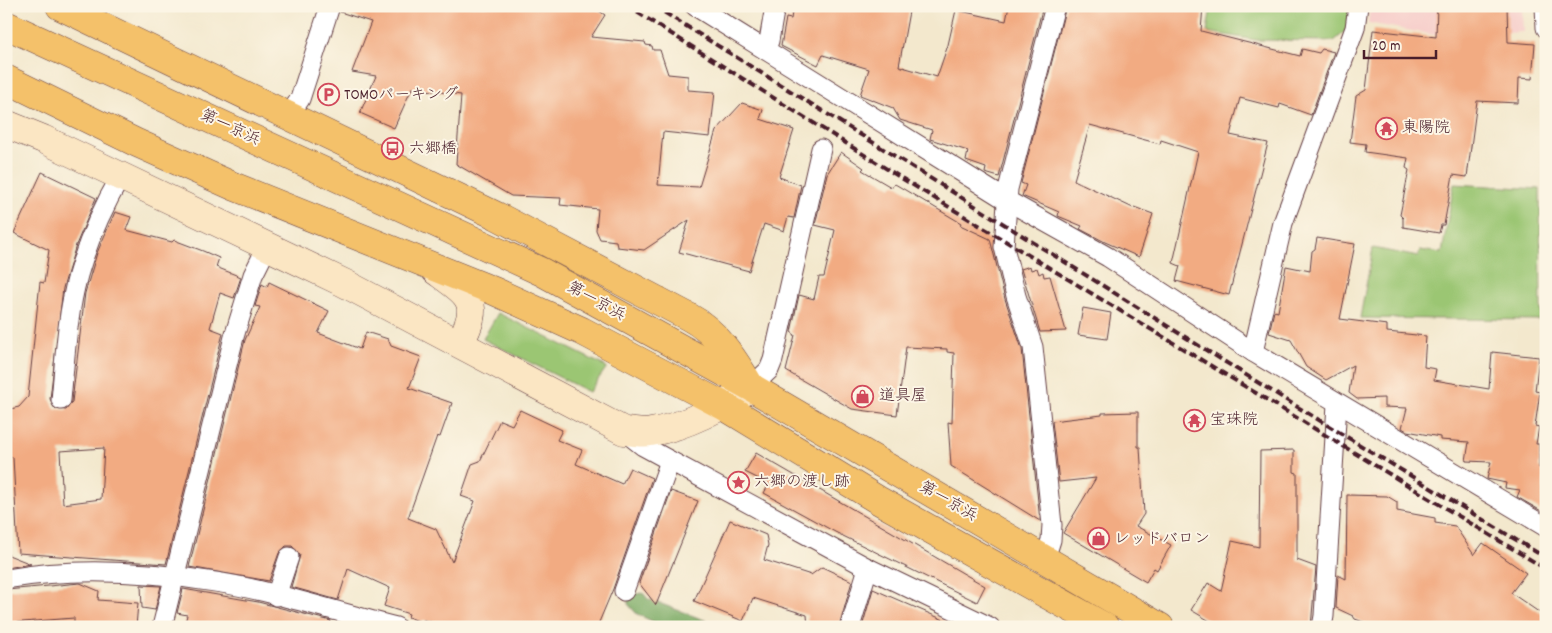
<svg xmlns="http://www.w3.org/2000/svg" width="1552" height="633" viewBox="0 0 1552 633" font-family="Dekko,'Klee One',sans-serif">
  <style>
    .built { fill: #f7d0cc }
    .green { fill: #9bc673; stroke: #72724f }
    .forest { fill: #7cab65; stroke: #636548 }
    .building { fill: #f2ab82; fill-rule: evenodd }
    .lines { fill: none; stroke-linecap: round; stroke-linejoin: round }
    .street-casing { stroke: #633d43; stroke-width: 21 }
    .secondary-casing { stroke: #633d43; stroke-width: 29 }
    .highway-casing { stroke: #633d43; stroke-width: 29 }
    .street { stroke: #fff; stroke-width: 19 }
    .secondary { stroke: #fbe6c3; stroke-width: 28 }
    .highway { stroke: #f4c16a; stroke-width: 28 }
    .rail { stroke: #4a1f2b; stroke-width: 4; stroke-dasharray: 8 4; stroke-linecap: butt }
    .labels { text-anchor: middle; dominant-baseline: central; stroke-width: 4; stroke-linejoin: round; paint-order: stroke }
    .poi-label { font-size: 16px; fill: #4a1f2b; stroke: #fcf5e5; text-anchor: start }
    .street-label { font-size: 16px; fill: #4a1f2b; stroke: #fcf5e5 }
  </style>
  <rect width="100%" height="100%" fill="#fcf5e5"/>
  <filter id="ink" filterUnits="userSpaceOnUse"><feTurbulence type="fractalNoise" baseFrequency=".02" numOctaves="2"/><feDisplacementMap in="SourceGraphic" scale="10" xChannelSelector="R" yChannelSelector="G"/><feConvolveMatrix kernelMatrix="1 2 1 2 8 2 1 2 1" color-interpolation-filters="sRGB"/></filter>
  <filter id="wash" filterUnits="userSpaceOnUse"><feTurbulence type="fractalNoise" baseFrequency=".0096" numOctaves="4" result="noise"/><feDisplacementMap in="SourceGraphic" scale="20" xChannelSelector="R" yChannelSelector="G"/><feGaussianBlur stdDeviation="1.12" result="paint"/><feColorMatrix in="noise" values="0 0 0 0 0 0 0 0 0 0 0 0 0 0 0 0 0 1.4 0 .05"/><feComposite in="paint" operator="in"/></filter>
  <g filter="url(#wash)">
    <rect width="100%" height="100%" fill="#f3e8cd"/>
    <polygon class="built" points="1370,6 1437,6 1437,27 1508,30 1507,6 1522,6 1523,32 1440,36 1368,23"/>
    <g class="green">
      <polygon points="1211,6 1350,6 1347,30 1334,41 1256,40 1207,32"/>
      <polygon points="1454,184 1540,189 1541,320 1360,318 1373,248 1418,257 1420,250 1442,253"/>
      <polygon points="498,313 607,367 589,392 483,339"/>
    </g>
    <polygon class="forest" points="643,593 648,599 723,627 657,627 656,623 637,614 628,604 628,595"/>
    <g id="blocks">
      <g class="building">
        <polygon points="341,6 592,6 605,15 591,37 645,42 646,45 652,46 653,50 660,50 668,74 688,76 688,90 715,92 710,137 663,132 658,185 699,187 716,131 742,103 763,110 760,119 794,130 779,177 801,185 794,218 788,217 784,231 764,224 749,271 679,252 689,220 644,250 617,247 616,241 600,239 596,230 598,209 560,205 561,198 511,196 456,164 461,95 412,88 394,128 360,113 376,76 352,72 371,22 340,12"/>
        <polygon points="793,6 910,6 899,66 937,77 948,45 956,10 1006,21 1009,6 1043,6 999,177 985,173 986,168 966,161 968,151 930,139 932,130 900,120 893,108 860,95 869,69 823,55 818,65 781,46 786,18 791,19"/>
        <polygon points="1066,6 1203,6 1201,31 1300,56 1302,49 1319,53 1322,49 1334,52 1311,115 1280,104 1279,108 1240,98 1230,135 1268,143 1229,295 1176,281 1180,266 1173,263 1198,152 1161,140 1160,144 1090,125 1074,180 1133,208 1134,207 1153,214 1139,257 1105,242 1080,229 1082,226 1058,216 1059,212 1022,196 1026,185 1021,183"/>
        <polygon points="1437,6 1507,6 1508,42 1535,44 1532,79 1519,78 1518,103 1477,101 1467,177 1453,175 1444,225 1441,225 1439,233 1403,227 1403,218 1400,215 1409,170 1406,168 1408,158 1365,152 1366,144 1350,142 1356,96 1366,90 1373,30 1436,37"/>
        <polygon points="841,152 864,168 862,170 891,187 895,184 961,223 960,225 990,239 1005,299 1022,349 1040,521 951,466 948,422 952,423 954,353 947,352 947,349 906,347 897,415 852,409 786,371 795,335 791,332 799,295 814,299 819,277 824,277 835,230 815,225 827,174"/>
        <path d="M42,172L96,198L76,245L63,288L50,399L55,409L66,410L72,402L85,293L97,253L115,212L131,217L126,230L172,242L174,240L203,251L219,258L216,267L241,277L234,298L220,293L210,328L223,333L166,564L18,553L13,457L6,458V410L19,407L28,397L40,282L44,283L49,250L14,233ZM104,448L101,499L63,504L60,451Z"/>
        <polygon points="1317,238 1355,244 1340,319 1387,325 1387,332 1426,336 1424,367 1436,369 1434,380 1489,389 1492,352 1539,357 1535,391 1540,392 1535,426 1539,427 1536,444 1539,444 1539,468 1544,471 1543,512 1517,497 1520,490 1505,488 1506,483 1487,479 1491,462 1466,461 1469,442 1440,440 1440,437 1407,431 1402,428 1407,408 1384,407 1384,398 1357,399 1349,393 1353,365 1326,380 1306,367 1291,340 1269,333 1274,311 1278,312 1286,266 1310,271 1312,251 1315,249"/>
        <polygon points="1030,266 1031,270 1037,268 1039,274 1043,272 1044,277 1050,276 1066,331 1040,332 1021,269"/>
        <polygon points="269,282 329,311 318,333 360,349 366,332 388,339 391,346 421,357 409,388 452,403 440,437 437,436 408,518 436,529 452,562 475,501 461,496 472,464 480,461 500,420 512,425 520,410 562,430 557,440 582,450 576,464 622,484 630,468 652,478 613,589 597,627 446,627 424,620 421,622 408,617 409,614 384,606 390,588 348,569 338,600 291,587 300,555 292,546 286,546 279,553 269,581 189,567 245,340 260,307 255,306 262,284 267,287"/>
        <polygon points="1083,308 1111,313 1107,339 1078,335"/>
        <polygon points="1138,412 1138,447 1140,447 1144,514 1136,526 1171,545 1157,570 1154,568 1146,582 1063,533 1096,478 1059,482 1052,421 1102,415 1102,413"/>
        <polygon points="1294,450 1294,472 1297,473 1297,560 1316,567 1311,627 1220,627 1191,610 1208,583 1221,591 1232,541 1259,547 1260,451"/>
        <polygon points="756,453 985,586 977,602 835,532 764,493 769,484 745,472"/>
        <polygon points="671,491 698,501 656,605 639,583"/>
        <polygon points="1347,495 1387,496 1397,502 1397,511 1435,518 1435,523 1455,526 1474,555 1483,543 1526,573 1511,593 1546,617 1546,627 1377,627 1355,619 1353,616 1336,608 1338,575 1346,579"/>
        <polygon points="730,520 766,535 768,545 764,560 811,575 822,567 852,581 839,627 808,627 807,615 753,598 743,621 694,601"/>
        <polygon points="6,554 31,564 6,568"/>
        <polygon points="80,583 99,591 98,600 138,603 136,627 74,627 74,618 10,623 7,590"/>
        <polygon points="141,585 161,586 155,610 142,608"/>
        <polygon points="183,589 258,602 331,621 329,627 184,627 187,615 177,613"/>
        <polygon points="873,589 960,627 862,627"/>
      </g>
    </g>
  </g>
  <g filter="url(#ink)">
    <use href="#blocks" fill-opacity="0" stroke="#633d43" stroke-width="1"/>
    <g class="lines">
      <defs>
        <g id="street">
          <polyline points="695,6 1008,201 1108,257 1253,352 1283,223 1355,28 1358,6"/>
          <polyline points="1545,6 1546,28"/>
          <polyline points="765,49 769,41 775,6"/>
          <polyline points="289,115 300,99 330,6"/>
          <polyline points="1253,352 1546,527"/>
          <polyline points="751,387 769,370 773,360 821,149"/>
          <path d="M61,400C65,359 67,315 78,275C88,240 103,207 121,176"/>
          <polyline points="624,431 643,446 868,568 990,627"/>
          <polyline points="1045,559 1051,540 1052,525 1033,347 1016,296 1004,247 1008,189 1055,6"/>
          <path d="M6,579C75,567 146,571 215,582C275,591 336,612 396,627"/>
          <polyline points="624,591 670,461"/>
          <polyline points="276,596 289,557"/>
          <polyline points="162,627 234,337 253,275 267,247"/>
          <polyline points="850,627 868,568"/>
          <polyline points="1322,627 1324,616 1337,404"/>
        </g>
        <g id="secondary">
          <path d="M6,124L43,139L344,283L624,431C632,431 643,434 651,432C685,427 724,406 751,387"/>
          <path d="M436,271C470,296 482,301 460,343"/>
        </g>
        <g id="highway">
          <path d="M60,6L497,216L689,317C717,332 733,358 749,384"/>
          <polyline points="6,25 542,272 751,387 1160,627"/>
          <polyline points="6,79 137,143 233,186 494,291 582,331 724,406 878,500 1105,627"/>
        </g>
      </defs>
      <use href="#street" class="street-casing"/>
      <use href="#secondary" class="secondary-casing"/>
      <use href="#highway" class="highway-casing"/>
      <use href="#street" class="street"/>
      <use href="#secondary" class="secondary"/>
      <use href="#highway" class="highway"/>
      <g class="rail">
        <polyline points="627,6 903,179 1546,569"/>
        <polyline points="654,6 1291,403 1546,558"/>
      </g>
    </g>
  </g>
  <defs>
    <symbol id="parking-ring" viewBox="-11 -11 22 22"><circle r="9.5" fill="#fcf5e5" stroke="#d1495b" stroke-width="1.5"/><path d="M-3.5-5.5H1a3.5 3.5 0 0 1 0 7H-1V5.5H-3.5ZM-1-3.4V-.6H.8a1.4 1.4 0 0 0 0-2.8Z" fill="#d1495b"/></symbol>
    <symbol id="temple-ring" viewBox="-11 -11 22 22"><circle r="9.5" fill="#fcf5e5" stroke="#d1495b" stroke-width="1.5"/><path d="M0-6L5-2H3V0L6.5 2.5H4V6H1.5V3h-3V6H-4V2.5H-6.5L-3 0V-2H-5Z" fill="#d1495b"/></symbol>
    <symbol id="bus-ring" viewBox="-11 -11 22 22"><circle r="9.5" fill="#fcf5e5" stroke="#d1495b" stroke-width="1.5"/><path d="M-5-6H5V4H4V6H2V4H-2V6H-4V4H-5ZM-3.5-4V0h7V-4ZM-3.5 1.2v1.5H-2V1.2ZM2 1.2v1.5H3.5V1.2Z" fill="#d1495b"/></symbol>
    <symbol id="shop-ring" viewBox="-11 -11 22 22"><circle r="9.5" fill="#fcf5e5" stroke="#d1495b" stroke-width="1.5"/><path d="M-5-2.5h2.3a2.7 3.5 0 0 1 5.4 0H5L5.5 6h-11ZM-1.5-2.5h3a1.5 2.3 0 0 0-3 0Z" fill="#d1495b"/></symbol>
    <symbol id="sight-ring" viewBox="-11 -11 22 22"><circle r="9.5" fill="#fcf5e5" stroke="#d1495b" stroke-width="1.5"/><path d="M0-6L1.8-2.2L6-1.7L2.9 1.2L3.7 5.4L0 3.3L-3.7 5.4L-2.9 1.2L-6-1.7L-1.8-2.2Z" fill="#d1495b"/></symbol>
  </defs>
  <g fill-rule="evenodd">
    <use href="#parking-ring" x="316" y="82" width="25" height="25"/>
    <use href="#temple-ring" x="1374" y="116" width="25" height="25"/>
    <use href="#bus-ring" x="380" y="136" width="25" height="25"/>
    <use href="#shop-ring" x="850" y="384" width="25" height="25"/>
    <use href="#temple-ring" x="1182" y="408" width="25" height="25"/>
    <use href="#sight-ring" x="726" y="470" width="25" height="25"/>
    <use href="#shop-ring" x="1086" y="526" width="25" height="25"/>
  </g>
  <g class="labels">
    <g class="poi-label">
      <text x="344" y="95">TOMOパーキング</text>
      <text x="1402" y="128">東陽院</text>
      <text x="409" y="149">六郷橋</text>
      <text x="879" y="396">道具屋</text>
      <text x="1210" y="420">宝珠院</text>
      <text x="754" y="482">六郷の渡し跡</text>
      <text x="1114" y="539">レッドバロン</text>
    </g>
    <g class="street-label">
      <text transform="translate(230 128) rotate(25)">第一京浜</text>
      <text transform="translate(596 302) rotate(29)">第一京浜</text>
      <text transform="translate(948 502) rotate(30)">第一京浜</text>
    </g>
  </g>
  <rect width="1552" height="633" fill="none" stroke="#fcf5e5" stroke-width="25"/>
  <path d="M1364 50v8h72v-8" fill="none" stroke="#4a1f2b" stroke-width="2.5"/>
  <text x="1372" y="50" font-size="15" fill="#4a1f2b" stroke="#fcf5e5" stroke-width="4" paint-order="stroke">20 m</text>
</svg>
